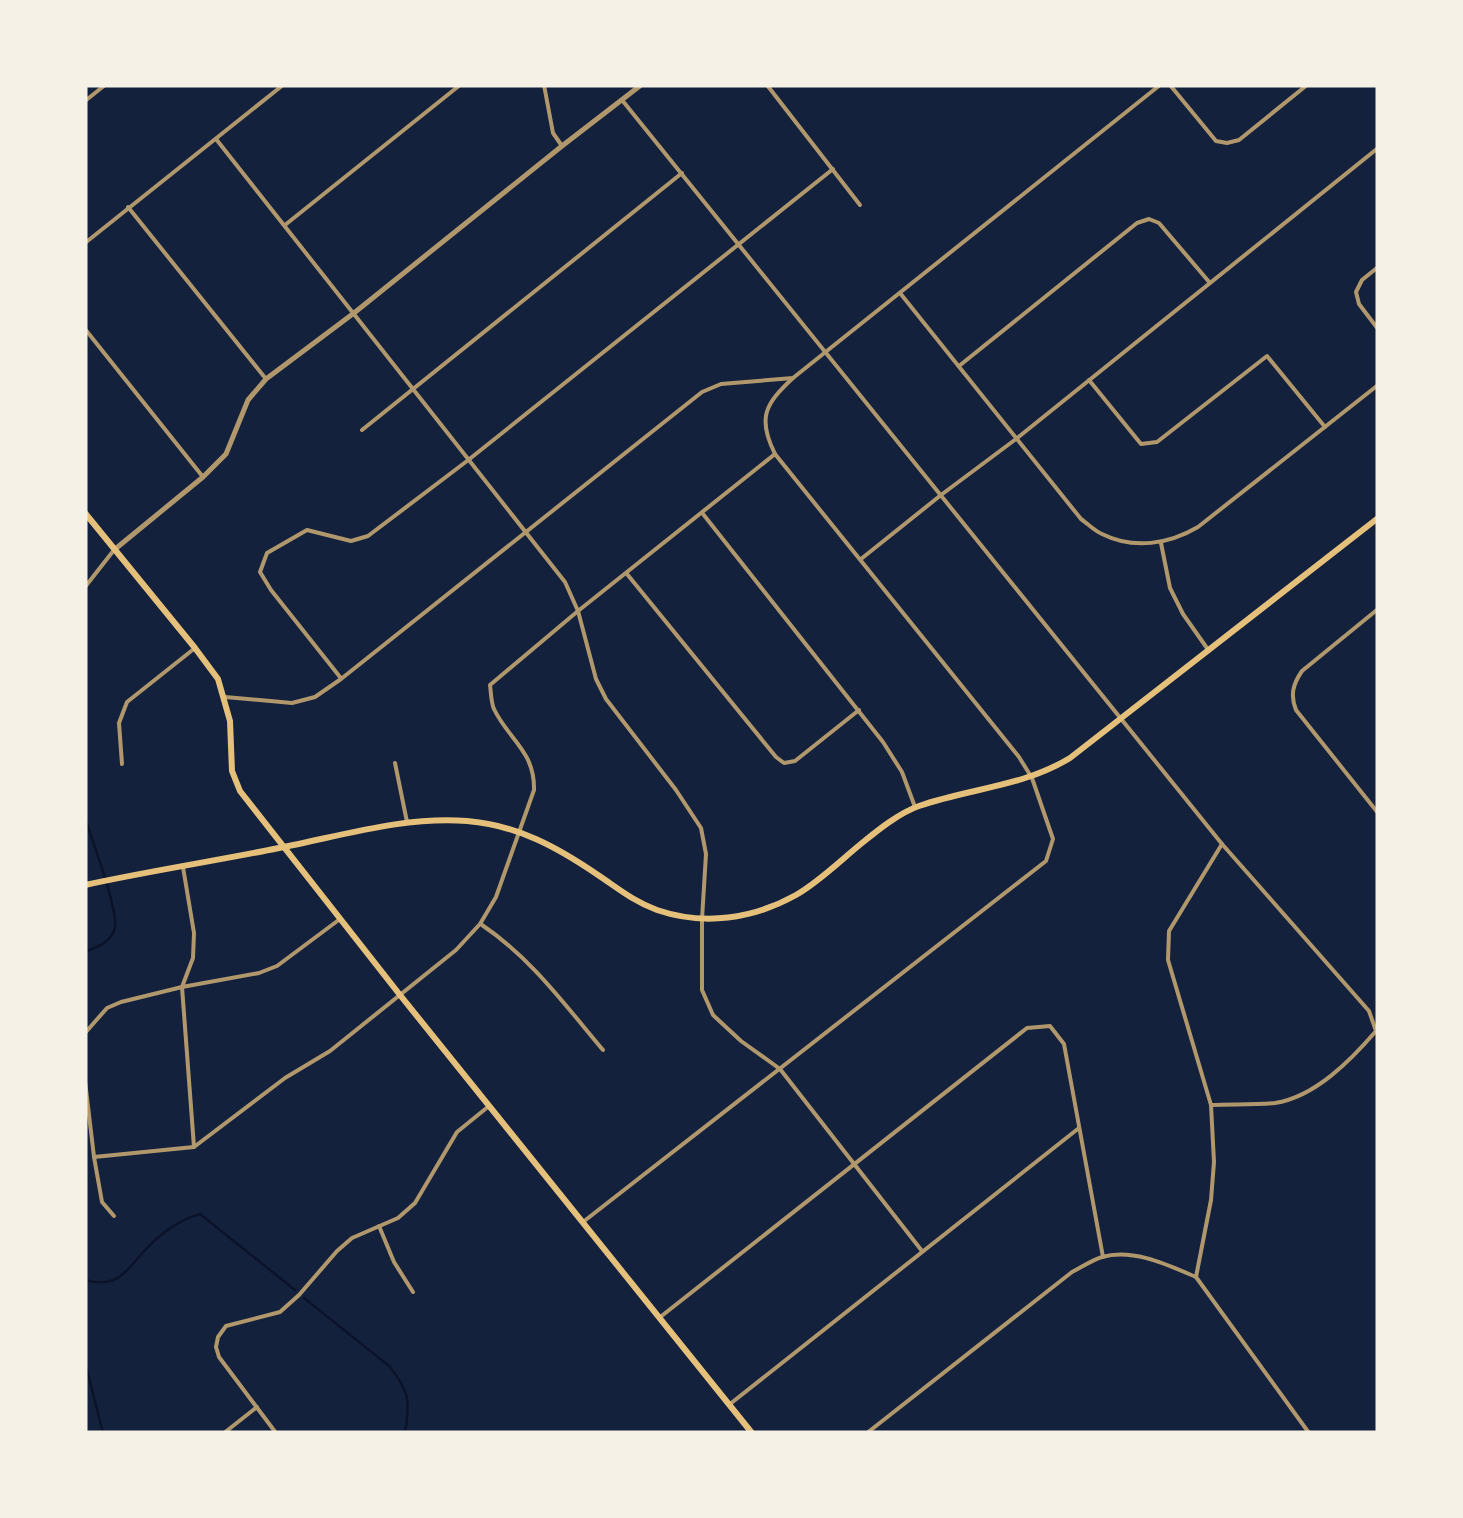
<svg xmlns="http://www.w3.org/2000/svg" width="1463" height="1518" viewBox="0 0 1463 1518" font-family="'Open Sans',sans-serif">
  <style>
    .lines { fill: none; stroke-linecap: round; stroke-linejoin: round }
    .stream { stroke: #0b132b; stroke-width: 2.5 }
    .minor { stroke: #b1986c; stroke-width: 4 }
    .tertiary { stroke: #b1986c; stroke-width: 5 }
    .secondary { stroke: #e5c07b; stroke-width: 6 }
  </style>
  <rect width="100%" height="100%" fill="#14213d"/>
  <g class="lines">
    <g class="stream">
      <path d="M85,818C92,839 118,909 115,927C112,942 97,947 85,952"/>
      <path d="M85,1280C118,1289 126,1271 145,1250C160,1234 179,1220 200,1214L295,1290"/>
      <path d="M304,1298L389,1366C410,1391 410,1402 405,1433"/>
      <polyline points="85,1362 103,1433"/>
    </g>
    <g class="minor">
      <polyline points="544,85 553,133 562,146"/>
      <polyline points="767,85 860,205"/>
      <polyline points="1170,85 1216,141 1227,143 1239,140 1307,85"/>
      <path d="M622,100L1222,844L1369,1011L1376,1031C1351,1060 1315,1097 1275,1103C1254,1105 1232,1104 1211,1105"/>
      <polyline points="85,101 105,85"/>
      <polyline points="216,139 565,582 578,611 596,679 606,699 676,790 701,828 706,854 702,919 702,990 713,1015 741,1041 780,1069 922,1251"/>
      <polyline points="128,207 266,379"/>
      <polyline points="285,225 460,85"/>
      <polyline points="85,243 283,85"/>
      <polyline points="1378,267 1362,280 1356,292 1359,304 1378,329"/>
      <path d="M900,293L1081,519C1088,524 1095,531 1102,534C1134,550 1169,544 1198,527L1378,385"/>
      <polyline points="85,329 203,477"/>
      <polyline points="959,366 1137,223 1149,219 1159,223 1210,283"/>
      <polyline points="1089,380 1141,444 1157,442 1267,356 1325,427"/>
      <polyline points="362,430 682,173"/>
      <polyline points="703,514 883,742 902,772 915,807"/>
      <polyline points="1161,543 1170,588 1183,614 1209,651"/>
      <polyline points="861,559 941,495 1016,439 1378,148"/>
      <polyline points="627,574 776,757 784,763 795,761 859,710"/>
      <polyline points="85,587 114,550"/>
      <path d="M1378,609L1302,671C1293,684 1290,695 1296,710L1378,813"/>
      <polyline points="340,677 271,590 260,572 267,553 307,530 351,541 368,536 467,461 833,169"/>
      <polyline points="225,697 292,703 315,697 341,679 702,392 721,384 793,378 1160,85"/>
      <polyline points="395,763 407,822"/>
      <polyline points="122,764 119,723 127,702 195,648"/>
      <polyline points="1222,844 1169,931 1168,960 1211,1105 1214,1162 1211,1200 1196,1277 1309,1433"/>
      <polyline points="183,867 194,933 193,958 182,987 194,1147"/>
      <path d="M482,925C531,958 565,1005 603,1050"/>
      <polyline points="85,1033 107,1008 121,1002 182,987 259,973 277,966 340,919"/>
      <polyline points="85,1081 94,1157 102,1202 114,1216"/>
      <path d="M94,1157L194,1147L285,1078L330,1051L456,950L480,924L496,897L534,790C535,751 508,739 494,709C491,703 491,692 490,685L578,611L775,454"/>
      <path d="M583,1222L1046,861L1053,839L1032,778L1019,757L775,454C757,418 765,404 793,378"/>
      <polyline points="379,1226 394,1262 413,1292"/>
      <polyline points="659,1318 1027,1028 1050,1026 1064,1044 1103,1257"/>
      <polyline points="730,1404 1079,1128"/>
      <polyline points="224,1433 257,1407"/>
      <polyline points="276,1433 219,1357 216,1347 218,1337 226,1326 280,1312 299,1295 337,1251 352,1238 398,1218 415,1203 457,1132 489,1106"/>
      <path d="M867,1433L1072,1272C1082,1267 1092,1260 1102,1257C1133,1248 1168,1265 1196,1277"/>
    </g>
    <polyline class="tertiary" points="114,550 203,477 226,454 248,400 266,379 354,313 562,146 641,85"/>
    <g class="secondary">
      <polyline points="85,513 195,648 218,679 230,721 232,771 240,791 400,995 752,1433"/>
      <path d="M85,885C149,871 215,861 279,848C341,836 404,816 467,821C517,825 557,847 598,875C619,889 633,901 657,910C704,926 753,919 796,895C819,882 841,860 862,843C878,830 899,813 919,806C971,788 1022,787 1070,758L1378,518"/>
    </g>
  </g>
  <rect width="1463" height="1518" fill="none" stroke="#f6f1e7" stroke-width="175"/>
</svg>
